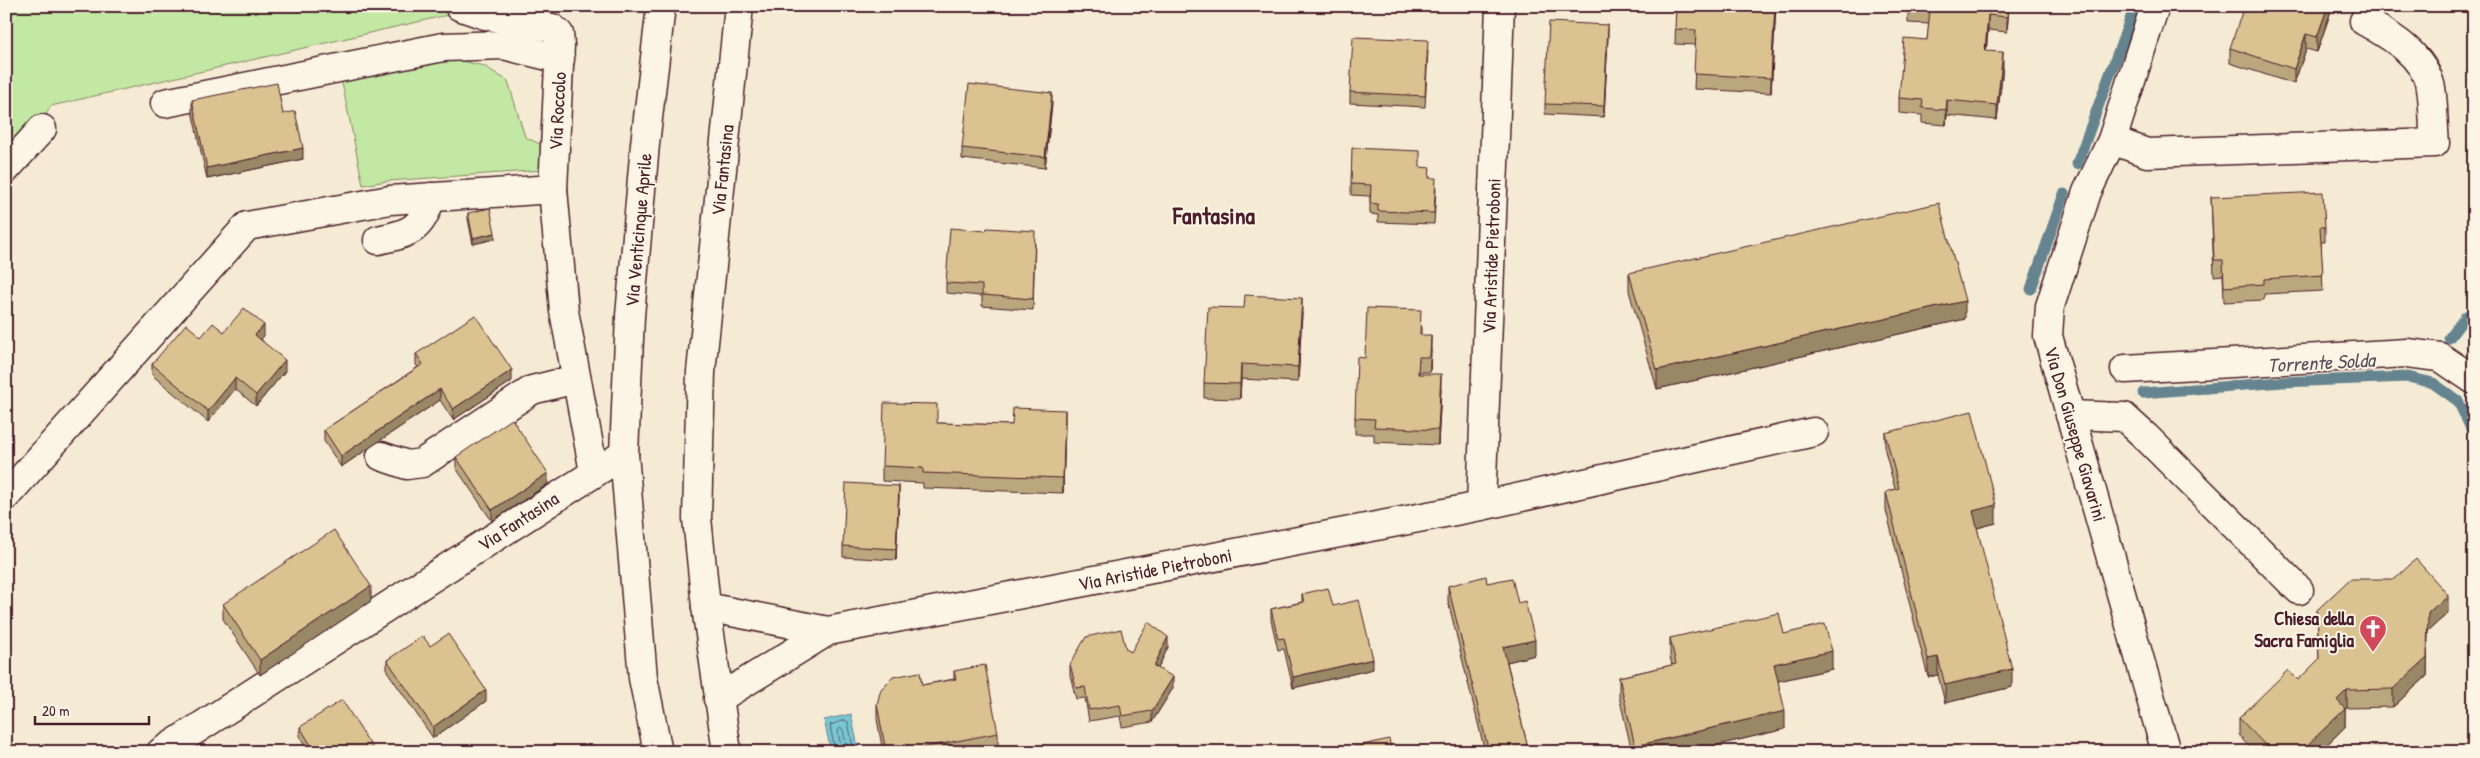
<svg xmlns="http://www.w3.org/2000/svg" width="2480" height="758" viewBox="0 0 2480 758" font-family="'Patrick Hand',sans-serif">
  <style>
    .green { fill: #c3e8a3; stroke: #868467 }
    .water { fill: #77c7d3; stroke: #658490 }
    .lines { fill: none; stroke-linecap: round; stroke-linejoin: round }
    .shore { stroke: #5c626e; stroke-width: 1 }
    .stream { stroke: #658490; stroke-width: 11 }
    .minor-casing { stroke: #4a1f2b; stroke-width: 31 }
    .minor { stroke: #fcf5e5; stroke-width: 28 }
    .wall { fill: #bba77d; stroke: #4a1f2b }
    .shaded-wall { fill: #986; stroke: #4a1f2b }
    .building { fill: #dac291; stroke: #4a1f2b }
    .labels { text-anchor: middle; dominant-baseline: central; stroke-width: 4; stroke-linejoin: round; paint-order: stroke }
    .street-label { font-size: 19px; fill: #4a1f2b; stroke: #fcf5e5 }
    .poi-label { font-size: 19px; font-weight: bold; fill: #4a1f2b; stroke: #fcf5e5; text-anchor: end }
    .water-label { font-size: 20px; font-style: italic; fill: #58515d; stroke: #fcf5e5 }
    .district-label { font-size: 24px; font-weight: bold; fill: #4a1f2b; stroke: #fcf5e5 }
  </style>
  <rect width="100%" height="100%" fill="#f5ebd4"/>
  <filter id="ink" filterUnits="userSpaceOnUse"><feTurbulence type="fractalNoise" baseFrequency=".02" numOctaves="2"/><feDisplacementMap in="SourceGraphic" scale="10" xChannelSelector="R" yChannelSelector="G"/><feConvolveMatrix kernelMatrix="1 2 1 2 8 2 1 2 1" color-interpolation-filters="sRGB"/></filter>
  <g filter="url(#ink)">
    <g class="green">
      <polygon points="6,6 487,6 51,106 30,143 6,161"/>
      <polygon points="453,59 484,66 508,81 525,137 544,146 543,170 387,181 363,185 341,78"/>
    </g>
    <polygon class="water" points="851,714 859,752 831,752 824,720"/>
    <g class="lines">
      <g class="shore">
        <polyline points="835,752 830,725 845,720 848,722 854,752"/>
        <polyline points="842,752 838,731 840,728 843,730 848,752"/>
      </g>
      <g class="stream">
        <polyline points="2077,164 2135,6"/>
        <polyline points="2031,289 2064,194"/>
        <polyline points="2449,338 2466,316 2474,314"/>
        <polyline points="2143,393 2283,382 2408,377 2433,383 2458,401 2474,435"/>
      </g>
      <defs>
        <g id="minor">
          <polyline points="459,6 485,15 552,28 559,34 560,45 553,189 564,311 594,472"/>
          <polyline points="2155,6 2112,140 2087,192 2050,306 2048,336 2166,752"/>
          <polyline points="165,103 443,47 503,45 560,59"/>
          <path d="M2112,140L2147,153L2435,143C2433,125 2434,105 2431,88C2424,55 2391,36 2364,21"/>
          <polyline points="6,169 42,129"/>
          <path d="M378,240C411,233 421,230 431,197"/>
          <polyline points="2125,369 2407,353 2440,357 2474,380"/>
          <polyline points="2070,415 2124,417 2146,437 2299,590"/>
          <polyline points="381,456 407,465 422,463 532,390 576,379"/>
          <polyline points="6,496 247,226 390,200 553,189"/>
          <polyline points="1481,506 1500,6"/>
          <polyline points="706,607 828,631"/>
          <polyline points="718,699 828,631 1481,506 1814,432"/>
          <polyline points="161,752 624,454"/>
          <polyline points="658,752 643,678 624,454 630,316 645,144 661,6"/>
          <polyline points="727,752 706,607 697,518 701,372 739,6"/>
        </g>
      </defs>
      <use href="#minor" class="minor-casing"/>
      <use href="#minor" class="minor"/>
    </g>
    <g class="wall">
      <polygon points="1676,6 1776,6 1771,93 1694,89 1696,45 1675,44"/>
      <polygon points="1908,6 2009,6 2007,32 1988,30 1986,51 2003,67 1997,120 1947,115 1946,125 1922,123 1922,115 1899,113 1899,98 1927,40 1929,24 1908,23"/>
      <polygon points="2330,6 2330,14 2317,52 2306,49 2294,84 2230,63 2230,48"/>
      <polygon points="1608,36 1604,117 1545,114 1545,104"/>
      <polygon points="1428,51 1425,107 1350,103 1350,92"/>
      <polygon points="192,100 283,114 303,159 207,179 192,111"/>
      <polygon points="1052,104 1045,168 962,159 962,148"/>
      <polygon points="1420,168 1430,178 1436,189 1434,224 1378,222 1378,215 1370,214 1370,196 1351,195 1351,184"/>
      <polygon points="2211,197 2325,227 2325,242 2321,242 2323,291 2264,294 2264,300 2224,302 2223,275 2214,276"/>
      <polygon points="468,213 495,239 473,244 468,219"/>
      <polygon points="1035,242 1033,310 982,306 982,296 946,293 946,283"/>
      <polygon points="1629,273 1965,319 1657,389 1629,291"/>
      <polygon points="1302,313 1298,382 1241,379 1240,399 1204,398 1204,383"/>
      <polygon points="1421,325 1421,335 1431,350 1430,372 1419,372 1419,374 1441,389 1438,445 1374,442 1374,434 1355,434 1355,418 1365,358"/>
      <polygon points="224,332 264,336 261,339 285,371 256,406 235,389 208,422 152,375 152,364 201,337"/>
      <polygon points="416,354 512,381 453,420 440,400 341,467 324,441 324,430 418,367 416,365"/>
      <polygon points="937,423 1012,425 1065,425 1063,493 923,488 923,483 882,481 882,466"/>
      <polygon points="1885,433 1996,523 1977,528 2012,687 1945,703 1938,675 1928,677 1886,510 1886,492 1895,489 1885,451"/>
      <polygon points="456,457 548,484 492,521 456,468"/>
      <polygon points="899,496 896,560 843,557 843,546"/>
      <polygon points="1487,583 1518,603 1535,655 1507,662 1529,752 1485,752 1448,601 1448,586"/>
      <polygon points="1302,594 1333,606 1373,669 1293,688 1284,649 1278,650 1271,620 1271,609 1302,602"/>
      <polygon points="371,601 260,675 223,619 223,604"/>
      <polygon points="2317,610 2448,613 2428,631 2427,676 2393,707 2347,708 2345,709 2345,727 2319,752 2254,752 2239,736 2239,718 2298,680 2319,660"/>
      <polygon points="1784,634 1832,669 1778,681 1785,729 1688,752 1632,752 1619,696 1619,677 1672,665 1670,656 1670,638"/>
      <polygon points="430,646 486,701 433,738 387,671 387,660"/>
      <polygon points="1168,647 1158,668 1173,688 1152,722 1122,727 1120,716 1089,721 1085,698 1076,699 1070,675 1070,664 1126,649 1131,652"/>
      <polygon points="954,671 998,733 998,748 977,752 883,752 877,719 877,704 922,685 954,679"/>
      <polygon points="300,727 375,752 308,752 300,737"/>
    </g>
    <g class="shaded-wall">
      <polygon points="1775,6 1776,6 1771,93 1771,78"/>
      <polygon points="2008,6 2009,6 2007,32 2007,17"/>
      <polygon points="2328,6 2330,6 2330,14 2317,52 2317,37"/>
      <polygon points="1988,15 1988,30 1985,66 1985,51"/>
      <polygon points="1608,25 1608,36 1604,117 1604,106"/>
      <polygon points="2306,34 2306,49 2294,84 2294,69"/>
      <polygon points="2003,52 2003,67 1997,120 1997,105"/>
      <polygon points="1052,93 1052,104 1045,168 1045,157"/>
      <polygon points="1947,100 1947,115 1946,125 1946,110"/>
      <polygon points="303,148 303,159 207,179 207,168"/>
      <polygon points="495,233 495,239 473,244 473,238"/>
      <polygon points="1302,298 1302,313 1298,382 1298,367"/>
      <polygon points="1965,301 1965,319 1657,389 1657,370"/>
      <polygon points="264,325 264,336 255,346 255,335"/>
      <polygon points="1431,335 1431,350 1430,372 1430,357"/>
      <polygon points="285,360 285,371 256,406 256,395"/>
      <polygon points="1241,364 1241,379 1240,399 1240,384"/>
      <polygon points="512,370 512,381 453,420 453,409"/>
      <polygon points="1441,374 1441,389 1438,445 1438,430"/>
      <polygon points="235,378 235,389 208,422 208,411"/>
      <polygon points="440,389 440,400 341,467 341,456"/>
      <polygon points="1065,410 1065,425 1063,493 1063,478"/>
      <polygon points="548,473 548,484 492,521 492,510"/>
      <polygon points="899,486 899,496 896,560 896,549"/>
      <polygon points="1996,505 1996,523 1973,529 1973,511"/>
      <polygon points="371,586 371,601 260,675 260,660"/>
      <polygon points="2448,595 2448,613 2428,631 2427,676 2393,707 2393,689 2428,613"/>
      <polygon points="1168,637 1168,647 1154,677 1154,666"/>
      <polygon points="1535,640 1535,655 1503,663 1503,647"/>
      <polygon points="1832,651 1832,669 1774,682 1774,664"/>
      <polygon points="1938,657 1938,675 1928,677 1928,659"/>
      <polygon points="1373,659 1373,669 1293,688 1293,677"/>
      <polygon points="2012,669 2012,687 1945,703 1945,685"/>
      <polygon points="1173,677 1173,688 1152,722 1152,711"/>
      <polygon points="486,690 486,701 433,738 433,727"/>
      <polygon points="2347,690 2347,708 2345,709 2345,727 2319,752 2300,752 2337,700"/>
      <polygon points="1785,711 1785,729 1688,752 1635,752 1635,746"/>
    </g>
    <g class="building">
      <polygon points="1676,6 1775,6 1771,78 1694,74 1696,30 1675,29"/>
      <polygon points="1908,6 2008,6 2007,17 1988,15 1985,51 2003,52 1997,105 1947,100 1946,110 1922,108 1923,100 1899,98 1904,38 1927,40 1930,10 1908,8"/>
      <polygon points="2244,6 2328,6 2317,37 2306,34 2294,69 2230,48"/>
      <polygon points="1549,22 1608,25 1604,106 1545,104"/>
      <polygon points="1353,37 1428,40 1425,96 1350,92"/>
      <polygon points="277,83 283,114 295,111 303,148 207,168 192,100"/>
      <polygon points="969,84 1052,93 1045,157 962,148"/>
      <polygon points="1352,148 1420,151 1420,167 1430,168 1429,178 1436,178 1434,213 1378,211 1378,204 1370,203 1371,185 1351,184"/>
      <polygon points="2323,192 2325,227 2320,227 2323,275 2264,279 2264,284 2224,287 2223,260 2214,260 2211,197"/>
      <polygon points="1939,203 1965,301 1657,370 1629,273"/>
      <polygon points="490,208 495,233 473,238 468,213"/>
      <polygon points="950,228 986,231 987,228 1035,231 1033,299 982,295 982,285 946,283"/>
      <polygon points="1245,295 1302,298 1298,367 1241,364 1240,384 1204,383 1208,307 1244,308"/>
      <polygon points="244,308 264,325 255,335 285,360 256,395 235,378 208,411 152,364 186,324 201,337 213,323 224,332"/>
      <polygon points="1367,308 1421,310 1420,335 1431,335 1430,357 1419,357 1418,374 1441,374 1438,430 1374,427 1375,419 1355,418 1357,357 1365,358"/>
      <polygon points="475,315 512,370 453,409 440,389 341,456 324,430 423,364 416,354"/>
      <polygon points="884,403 937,404 937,423 1012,425 1013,408 1065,410 1063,478 923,473 923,468 882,466"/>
      <polygon points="1972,411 1996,505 1973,511 2012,669 1945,685 1938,657 1928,659 1886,492 1899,488 1885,433"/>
      <polygon points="512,419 548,473 492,510 456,457"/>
      <polygon points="846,483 899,486 896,549 843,546"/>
      <polygon points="334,530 371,586 260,660 223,604"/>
      <polygon points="2416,559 2448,595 2428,613 2427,658 2393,689 2347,690 2337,700 2345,709 2300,752 2272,752 2239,718 2288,670 2298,680 2319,659 2317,610 2350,579 2395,579"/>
      <polygon points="1486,576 1487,583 1512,578 1518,603 1525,601 1535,640 1503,647 1529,752 1489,752 1448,586"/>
      <polygon points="1328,588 1333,606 1359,600 1373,659 1293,677 1284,638 1278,639 1271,609 1304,602 1302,594"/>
      <polygon points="1779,613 1784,634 1825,624 1832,651 1774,664 1785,711 1635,746 1619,677 1676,664 1670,638"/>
      <polygon points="1148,622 1168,637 1154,666 1173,677 1152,711 1122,716 1120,705 1089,710 1085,687 1076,688 1070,664 1086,637 1121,629 1126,649 1131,652"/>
      <polygon points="448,634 486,690 433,727 387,660 423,636 430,646"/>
      <polygon points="985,665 998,733 900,752 886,752 877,704 881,689 893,677 920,672 922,685 956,679 954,671"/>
      <polygon points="342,700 375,752 315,752 300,727"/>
      <polygon points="1389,739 1392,752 1332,752"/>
    </g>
  </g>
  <defs>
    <symbol id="church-pin" viewBox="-11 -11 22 30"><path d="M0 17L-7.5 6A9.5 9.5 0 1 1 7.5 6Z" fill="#d1495b" stroke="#fcf5e5"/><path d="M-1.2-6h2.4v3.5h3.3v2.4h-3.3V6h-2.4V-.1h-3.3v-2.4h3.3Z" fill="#fff"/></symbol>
  </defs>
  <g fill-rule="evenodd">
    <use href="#church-pin" x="2357" y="613" width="32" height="43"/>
  </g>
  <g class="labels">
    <g class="street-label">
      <text transform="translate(557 111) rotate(-87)">Via Roccolo</text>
      <text transform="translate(722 170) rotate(-84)">Via Fantasina</text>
      <text transform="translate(638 230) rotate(-85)">Via Venticinque Aprile</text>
      <text transform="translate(1491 256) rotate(-88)">Via Aristide Pietroboni</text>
      <text transform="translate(2076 434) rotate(74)">Via Don Giuseppe Giavarini</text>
      <text transform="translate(518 521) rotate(-33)">Via Fantasina</text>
      <text transform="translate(1155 569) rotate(-11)">Via Aristide Pietroboni</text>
    </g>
    <g class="poi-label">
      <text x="2354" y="618">Chiesa della<tspan x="2354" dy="22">Sacra Famiglia</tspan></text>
    </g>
    <g class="water-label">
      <text transform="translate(2321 362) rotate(-3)">Torrente Solda</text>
    </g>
    <g class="district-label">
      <text x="1214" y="215">Fantasina</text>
    </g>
  </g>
  <rect width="2480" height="758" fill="none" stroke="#fcf5e5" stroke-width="25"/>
  <rect x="12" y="12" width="2455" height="733" fill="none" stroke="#4a1f2b" stroke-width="2" filter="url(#ink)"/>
  <path d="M35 716v8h114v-8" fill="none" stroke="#4a1f2b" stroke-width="2.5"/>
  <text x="42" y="716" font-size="15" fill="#4a1f2b" stroke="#fcf5e5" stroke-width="4" paint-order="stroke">20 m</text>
</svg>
